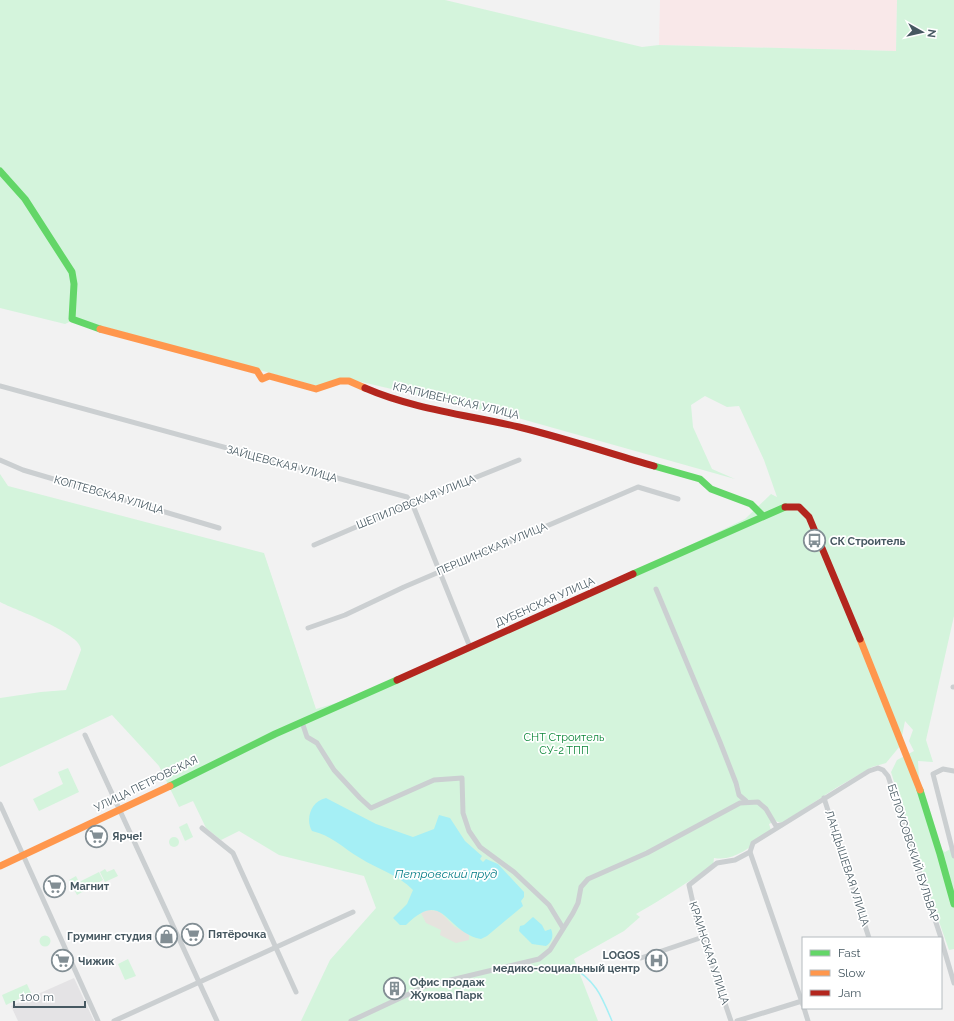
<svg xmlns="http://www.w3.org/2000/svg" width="954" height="1021" viewBox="0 0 954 1021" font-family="Raleway,sans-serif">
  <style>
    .education { fill: #e4e3e5 }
    .medical { fill: #f9e8e9 }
    .green { fill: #d4f4dc }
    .sand { fill: #e6e3de }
    .water { fill: #a5eff5 }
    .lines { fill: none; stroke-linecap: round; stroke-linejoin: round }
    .stream { stroke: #a5eff5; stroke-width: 1.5 }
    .street { stroke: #cbcfd1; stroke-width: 5 }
    .fast { stroke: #63d668; stroke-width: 7 }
    .slow { stroke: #ff974d; stroke-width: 7 }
    .jam { stroke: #b3261e; stroke-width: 7 }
    .labels { text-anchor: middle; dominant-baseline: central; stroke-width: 3.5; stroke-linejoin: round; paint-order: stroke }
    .street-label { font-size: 11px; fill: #465861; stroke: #fff }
    .poi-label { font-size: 11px; font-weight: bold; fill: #465861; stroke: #fff; text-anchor: start }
    .park-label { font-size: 11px; fill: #0c8739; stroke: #fff }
    .water-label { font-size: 12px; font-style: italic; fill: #057e87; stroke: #fff }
  </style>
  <rect width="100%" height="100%" fill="#f2f2f2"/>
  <polygon class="education" points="74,978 94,1021 18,1021 11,1006"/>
  <polygon class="medical" points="660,0 897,0 896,51 659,45"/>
  <g class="green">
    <path d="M0,0H445L642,47L659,45L896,51L897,0H954V616L926,740L933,762L918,761L919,779L939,847L945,852L954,847V949L949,950L931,899L891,772L897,760L914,751L909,741L913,730L905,721L900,746L886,763L872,767L836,788L782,823L775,821L769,824L771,830C755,843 737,862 714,858L713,866C687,882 663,899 636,914L640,917L624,931L574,959L598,1021H301L330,960L376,908L364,876L279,855L239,831L221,840L206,828L193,801L179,807L159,766L112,715L0,767V698L41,692L66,690L81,650C82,633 15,610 0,602V474L8,486L264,553L316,709L356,697L621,578L745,519L771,494L777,497L764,460L739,406L727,407L705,396L691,405L693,427L712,469L735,479L518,418L344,378L317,386L91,323L78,318L65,324L0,308Z"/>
    <polygon points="68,768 79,792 39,811 33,799 63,784 58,772"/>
    <polygon points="187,823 193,837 185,841 179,827"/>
    <circle cx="174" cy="842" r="5"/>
    <polygon points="105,869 107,872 114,869 118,876 105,882 100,872"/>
    <polygon points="99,872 103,880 77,895 69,880 76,876 79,882"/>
    <circle cx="45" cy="941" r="5.5"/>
    <polygon points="128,959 136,976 125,980 118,964"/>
    <polygon points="27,984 31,993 6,1005 2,995"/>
  </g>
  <polygon class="sand" points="428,910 439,911 455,927 469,934 469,940 456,943 440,935 441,930 426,923 421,913"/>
  <g class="water">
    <path d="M326,798L376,824L413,837L434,829L439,815L450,818L465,841L482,856L480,859L483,862L486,859L498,864L524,892V897L521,901L523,906L487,936L481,939C445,932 444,887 406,925H400L393,918L407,904L413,890C399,875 377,869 360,858C343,848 331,835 312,831C305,819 311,801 326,798Z"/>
    <path d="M533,917L542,925L545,931L551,929C554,936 552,942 546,946L532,944L519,931L520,926L524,925Z"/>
  </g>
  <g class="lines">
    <path class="stream" d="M569,965C595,980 601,994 612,1021"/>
    <g class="street">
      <polyline points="0,386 407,497 412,503 470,647"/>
      <polyline points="0,460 23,470 219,528"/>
      <polyline points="314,545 412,503 519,460"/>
      <polyline points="656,589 720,742 736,783 739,795 746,801"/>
      <polyline points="308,628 345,615 404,587 638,487 678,499"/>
      <polyline points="953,687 954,687"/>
      <polyline points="302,722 307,737 317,743 334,770 360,798 371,808 434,780 462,778 463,813 469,831 480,847 514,872 549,905 563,928"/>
      <polyline points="85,735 217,1021"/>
      <polyline points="954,771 943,769 933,774 954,856"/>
      <polyline points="824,798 869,938"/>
      <polyline points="0,804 98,1021"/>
      <polyline points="202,828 233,853 296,992"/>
      <polyline points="750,852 803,1005"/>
      <polyline points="941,939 954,983"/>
      <polyline points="641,958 703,937"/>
      <polyline points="804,1008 808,1021"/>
      <polyline points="114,1021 353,912"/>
      <polyline points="351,1021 426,986 539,959 550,950 573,913 578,903 581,887 588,879 647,853 740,803 758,802 766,809 776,826 781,825"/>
      <polyline points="731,1021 697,921 689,885 717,863 735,860 750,852 753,843 869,771 878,768 883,770 888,776 941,938"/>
      <polyline points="737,1021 802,1001"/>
    </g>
    <g class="fast">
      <polyline points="0,171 25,199 72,272 74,284 72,319 100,329"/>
      <polyline points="654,466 700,479 711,489 751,504 763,516"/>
      <polyline points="633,574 785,507"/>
      <polyline points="170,786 275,734 397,680"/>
      <polyline points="920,790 940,854 954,904"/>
    </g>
    <g class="slow">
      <polyline points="100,329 257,371 262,379 269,376 316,389 340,381 349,381 365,388"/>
      <polyline points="860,639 920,790"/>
      <polyline points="0,866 170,786"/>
    </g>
    <g class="jam">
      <path d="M365,388C413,409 468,415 519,427C564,438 609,453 654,466"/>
      <polyline points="785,507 799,507 809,517 860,639"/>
      <polyline points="397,680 633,574"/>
    </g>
  </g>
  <defs>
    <symbol id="bus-ring" viewBox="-11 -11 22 22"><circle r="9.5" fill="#fff" stroke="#828e94" stroke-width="1.5"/><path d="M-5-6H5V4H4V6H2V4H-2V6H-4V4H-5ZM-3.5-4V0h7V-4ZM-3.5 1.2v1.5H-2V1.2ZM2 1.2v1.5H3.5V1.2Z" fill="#828e94"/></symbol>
    <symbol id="supermarket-ring" viewBox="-11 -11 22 22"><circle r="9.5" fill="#fff" stroke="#828e94" stroke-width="1.5"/><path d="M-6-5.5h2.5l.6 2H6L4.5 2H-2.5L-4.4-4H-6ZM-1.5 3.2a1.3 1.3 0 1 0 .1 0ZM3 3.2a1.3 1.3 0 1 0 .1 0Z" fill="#828e94"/></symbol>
    <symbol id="shop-ring" viewBox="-11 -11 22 22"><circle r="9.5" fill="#fff" stroke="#828e94" stroke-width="1.5"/><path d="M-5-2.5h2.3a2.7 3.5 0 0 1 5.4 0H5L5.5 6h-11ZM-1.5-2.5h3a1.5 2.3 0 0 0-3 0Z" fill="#828e94"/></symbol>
    <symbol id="hospital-ring" viewBox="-11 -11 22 22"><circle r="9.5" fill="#fff" stroke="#828e94" stroke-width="1.5"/><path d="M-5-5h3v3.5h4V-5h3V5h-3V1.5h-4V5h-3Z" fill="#828e94"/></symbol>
    <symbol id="building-ring" viewBox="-11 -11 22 22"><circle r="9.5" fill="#fff" stroke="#828e94" stroke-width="1.5"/><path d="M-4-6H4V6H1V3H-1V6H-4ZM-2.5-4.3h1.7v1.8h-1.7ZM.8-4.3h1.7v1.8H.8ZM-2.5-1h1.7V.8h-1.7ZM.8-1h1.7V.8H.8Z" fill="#828e94"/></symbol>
  </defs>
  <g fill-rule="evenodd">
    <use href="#bus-ring" x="802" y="528" width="25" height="25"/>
    <use href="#supermarket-ring" x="84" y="824" width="25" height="25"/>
    <use href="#supermarket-ring" x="42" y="874" width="25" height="25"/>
    <use href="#supermarket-ring" x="180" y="922" width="25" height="25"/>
    <use href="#shop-ring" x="154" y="924" width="25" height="25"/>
    <use href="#supermarket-ring" x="50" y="948" width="25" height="25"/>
    <use href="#hospital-ring" x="644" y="948" width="25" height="25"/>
    <use href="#building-ring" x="382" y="976" width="25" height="25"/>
  </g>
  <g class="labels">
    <g class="street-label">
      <text transform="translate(456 401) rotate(13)">КРАПИВЕНСКАЯ УЛИЦА</text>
      <text transform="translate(282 464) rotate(15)">ЗАЙЦЕВСКАЯ УЛИЦА</text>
      <text transform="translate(109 495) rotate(16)">КОПТЕВСКАЯ УЛИЦА</text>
      <text transform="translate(416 502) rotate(-22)">ШЕПИЛОВСКАЯ УЛИЦА</text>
      <text transform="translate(492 549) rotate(-23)">ПЕРШИНСКАЯ УЛИЦА</text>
      <text transform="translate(545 602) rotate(-24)">ДУБЕНСКАЯ УЛИЦА</text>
      <text transform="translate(146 784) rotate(-26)">УЛИЦА ПЕТРОВСКАЯ</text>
      <text transform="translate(913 853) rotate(72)">БЕЛОУСОВСКИЙ БУЛЬВАР</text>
      <text transform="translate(847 868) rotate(72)">ЛАНДЫШЕВАЯ УЛИЦА</text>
      <text transform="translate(709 953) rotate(72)">КРАИНСКАЯ УЛИЦА</text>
    </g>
    <g class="poi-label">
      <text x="830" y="541">СК Строитель</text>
      <text x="112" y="836">Ярче!</text>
      <text x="70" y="886">Магнит</text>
      <text x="208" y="934">Пятёрочка</text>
      <text x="152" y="936" text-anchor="end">Груминг студия</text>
      <text x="640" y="955" text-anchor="end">LOGOS<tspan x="640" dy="13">медико-социальный центр</tspan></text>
      <text x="78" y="961">Чижик</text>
      <text x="410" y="982">Офис продаж<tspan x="410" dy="13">Жукова Парк</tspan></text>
    </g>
    <g class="park-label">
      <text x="564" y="737">СНТ Строитель<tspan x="564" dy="13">СУ-2 ТПП</tspan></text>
    </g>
    <g class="water-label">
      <text x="446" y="874">Петровский пруд</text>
    </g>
  </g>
  <rect x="802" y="937" width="140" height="72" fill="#ffffff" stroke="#b5bcc0"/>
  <rect x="810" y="950" width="20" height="6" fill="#63d668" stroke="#b5bcc0"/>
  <text x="838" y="957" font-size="12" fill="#465861">Fast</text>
  <rect x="810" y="970" width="20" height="6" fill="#ff974d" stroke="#b5bcc0"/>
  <text x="838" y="977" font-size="12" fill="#465861">Slow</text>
  <rect x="810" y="990" width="20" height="6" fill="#b3261e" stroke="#b5bcc0"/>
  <text x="838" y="997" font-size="12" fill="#465861">Jam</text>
  <g transform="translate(922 32) rotate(98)" stroke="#ffffff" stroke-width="3" paint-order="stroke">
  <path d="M0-3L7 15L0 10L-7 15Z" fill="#465861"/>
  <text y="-6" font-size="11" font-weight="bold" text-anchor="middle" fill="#465861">N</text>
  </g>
  <path d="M14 1001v6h71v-6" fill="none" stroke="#465861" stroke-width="2"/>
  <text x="20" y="1001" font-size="12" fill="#465861" stroke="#ffffff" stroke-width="3" paint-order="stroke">100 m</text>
</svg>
